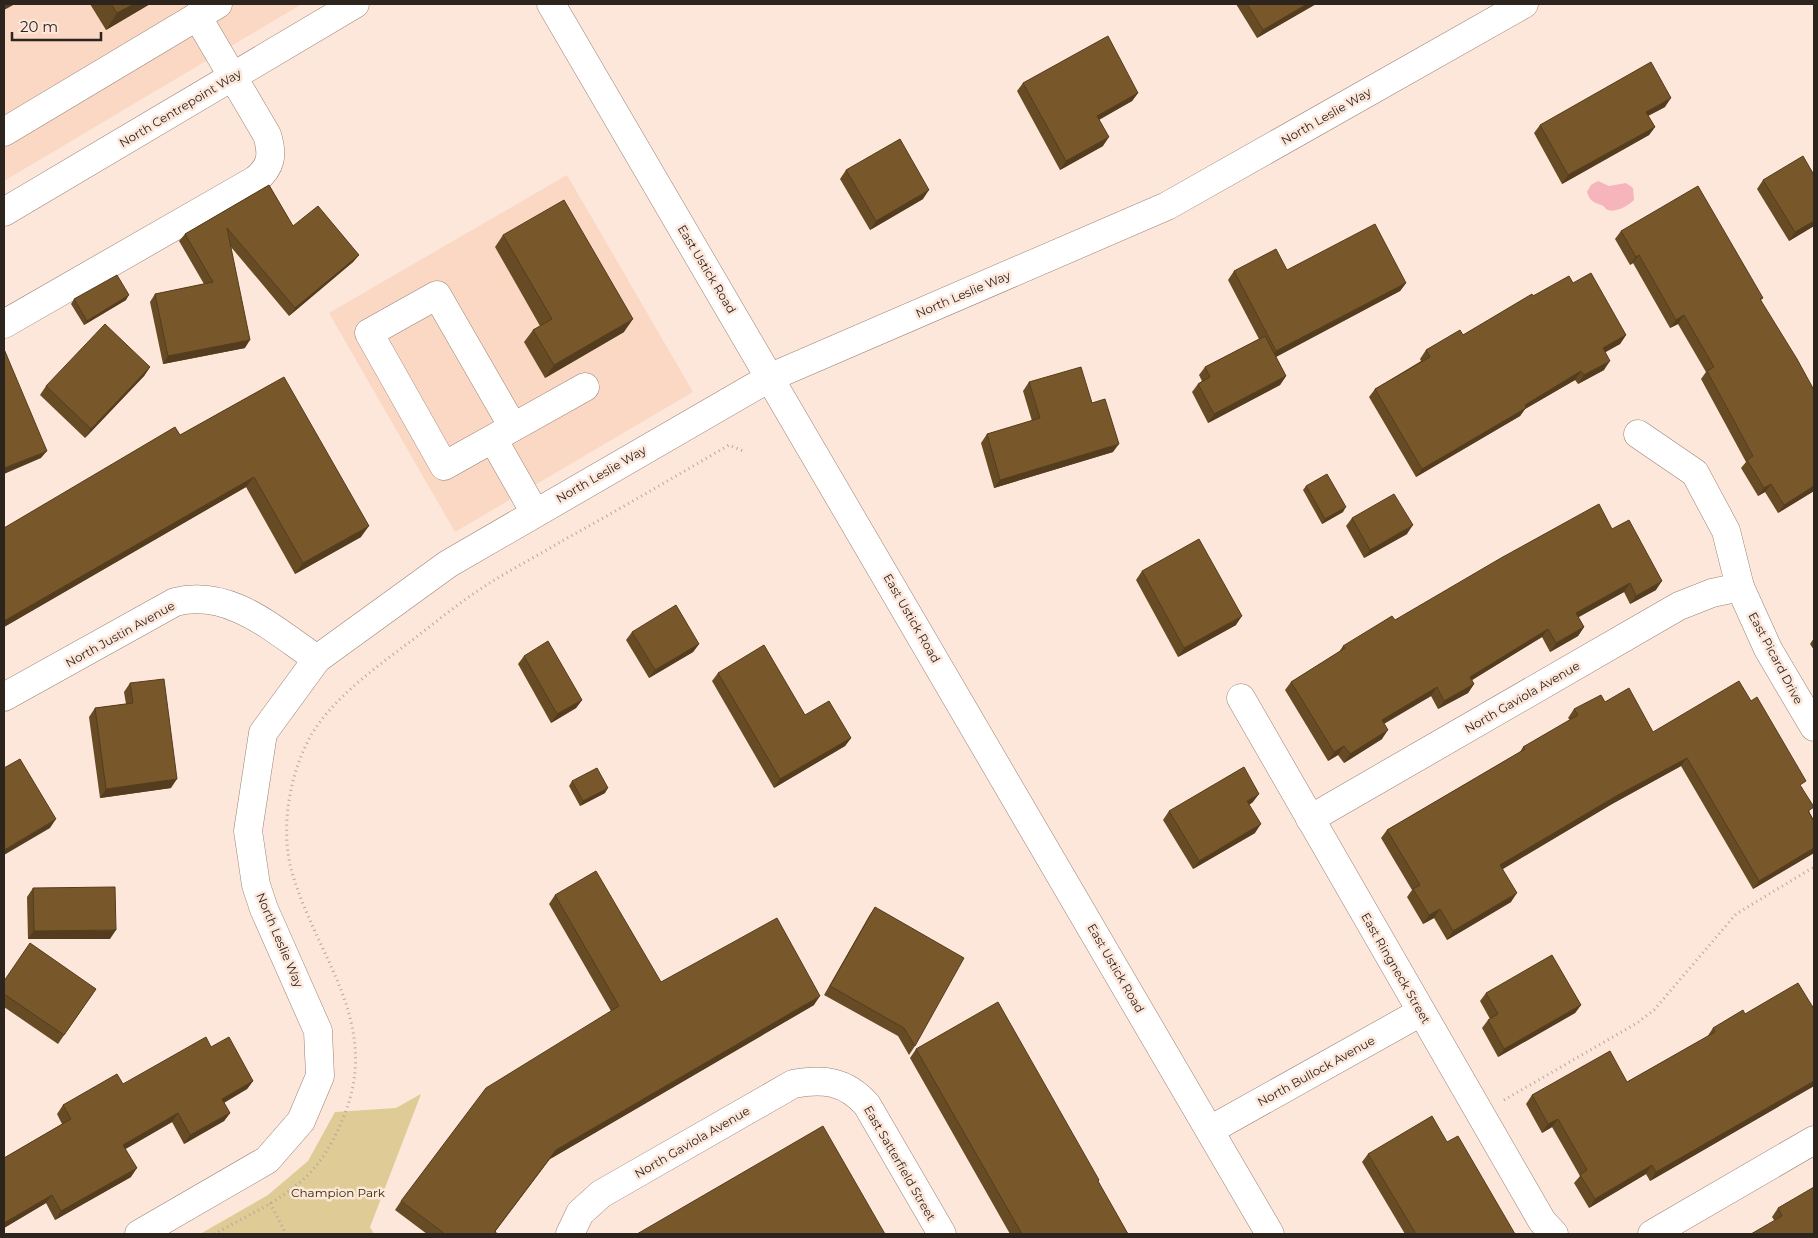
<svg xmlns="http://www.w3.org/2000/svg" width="1818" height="1238" viewBox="0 0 1818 1238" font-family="Montserrat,sans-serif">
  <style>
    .built { fill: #fad8c4 }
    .green { fill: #decb95 }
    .water { fill: #f5b5ba }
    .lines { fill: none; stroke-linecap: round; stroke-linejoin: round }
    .minor-casing { stroke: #9b8274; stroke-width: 29 }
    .major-casing { stroke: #9b8274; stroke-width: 29 }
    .path { stroke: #b7a69c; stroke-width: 3; stroke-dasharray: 1 4; stroke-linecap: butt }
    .minor { stroke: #fff; stroke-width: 28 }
    .major { stroke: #fff; stroke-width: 28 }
    .wall { fill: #674b25 }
    .shaded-wall { fill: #543d1e }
    .building { fill: #78572b; stroke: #543d1e }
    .labels { text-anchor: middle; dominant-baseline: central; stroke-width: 5; stroke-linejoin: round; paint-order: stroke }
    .street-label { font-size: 12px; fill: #2d241e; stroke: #fce7da }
    .park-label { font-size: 12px; fill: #372a00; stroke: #fce7da }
  </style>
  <rect width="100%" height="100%" fill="#fce7da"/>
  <g class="built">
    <polygon points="4,4 302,4 4,181"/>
    <polygon points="567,175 693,392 455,532 329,313"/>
  </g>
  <polygon class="green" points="421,1094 370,1227 374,1234 200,1234 268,1195 308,1161 335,1112 396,1108"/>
  <path class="water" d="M1598,181L1609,186L1626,183L1633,188L1634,200C1629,205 1616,213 1608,210C1603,208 1607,207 1601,205C1593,202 1590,201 1587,192L1591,185Z"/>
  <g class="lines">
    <defs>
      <g id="minor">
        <polyline points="4,132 218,4"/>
        <polyline points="4,212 355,4"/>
        <path d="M4,324L255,180C272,167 273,154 267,135L197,16"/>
        <polyline points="513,427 437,295 369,333 444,466 585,387"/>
        <polyline points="1638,434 1695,473 1726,531 1740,587 1768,649 1814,727"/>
        <polyline points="493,439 535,513"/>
        <path d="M4,697L175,602C230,588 274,630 317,659"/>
        <polyline points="1241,698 1542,1221 1554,1234"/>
        <polyline points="1310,819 1679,606 1712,593 1740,587"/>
        <polyline points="1210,1130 1421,1012"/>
        <polyline points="139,1234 267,1160 301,1121 320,1076 318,1031 264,909 256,885 248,831 263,733 317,659 448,564 771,377 1167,206 1524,4"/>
        <path d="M570,1234L580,1213L601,1194L793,1084C823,1078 846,1081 867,1105L942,1234"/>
        <polyline points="1652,1234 1814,1140"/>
      </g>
      <polyline id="major" points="551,4 1270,1234"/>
    </defs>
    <use href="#minor" class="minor-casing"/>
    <use href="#major" class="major-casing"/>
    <g class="path">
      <polyline points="1504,1100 1637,1023 1654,1010 1736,914 1814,867"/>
      <polyline points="270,1203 286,1234"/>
      <path d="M214,1234C245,1217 281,1201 307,1176C324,1159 335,1138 344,1116C382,1022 316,957 292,872C280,830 289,777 309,739C328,703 371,671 403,647C429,628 454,606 482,588C507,571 536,557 562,541C618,510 673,478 729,445L743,451"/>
    </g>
    <use href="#minor" class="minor"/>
    <use href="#major" class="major"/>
  </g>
  <g class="wall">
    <polygon points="90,4 150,4 106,30"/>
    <polygon points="1236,4 1316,4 1257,38"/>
    <polygon points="1023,83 1138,93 1132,101 1099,120 1103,146 1060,170 1017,91"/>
    <polygon points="1665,107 1648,116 1655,127 1649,135 1562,184 1534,133 1540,125"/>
    <polygon points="846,170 923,199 870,230 840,179"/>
    <polygon points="1763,180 1814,226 1789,241 1757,189"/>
    <polygon points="269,185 293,226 359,255 353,262 289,316 231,247 245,348 163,364 150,302 155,294 204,284 179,241 185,234"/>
    <polygon points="1621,231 1763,298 1761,300 1814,491 1778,513 1765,492 1758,496 1741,468 1746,462 1701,379 1706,372 1678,324 1670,328 1633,263 1630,265 1615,239"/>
    <polygon points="503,235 624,332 545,378 524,342 533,330 540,326 495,247"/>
    <polygon points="1287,270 1406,283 1400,291 1276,357 1286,376 1280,385 1208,423 1192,392 1198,384 1202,381 1199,375 1205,367 1259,339 1228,280 1234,271"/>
    <polygon points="1573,283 1626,335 1620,344 1605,352 1604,370 1578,384 1575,380 1525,409 1520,416 1416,477 1369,397 1375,389 1421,361 1420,359 1426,350 1463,335 1533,296"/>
    <polygon points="74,299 126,300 84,325 71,304"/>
    <polygon points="150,367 144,376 85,438 40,395 46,386"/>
    <polygon points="1029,382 1092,403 1113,452 994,488 981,443 987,434 1032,421 1023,391"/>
    <polygon points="180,435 361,537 295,574 246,487 4,627 4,528"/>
    <polygon points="1306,486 1343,512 1322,524 1303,490"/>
    <polygon points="1352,518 1407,534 1364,558 1346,526"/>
    <polygon points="1612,529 1656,590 1630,604 1624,592 1578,617 1584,627 1578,636 1550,652 1542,637 1472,680 1474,684 1468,693 1438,709 1431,696 1384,724 1382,739 1344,763 1338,755 1328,761 1285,690 1291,682 1339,652 1343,646 1395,620"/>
    <polygon points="1142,571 1236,625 1178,657 1136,580"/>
    <polygon points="632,632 699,644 693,652 649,678 626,640"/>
    <polygon points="1814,638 1814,650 1810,644"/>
    <polygon points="524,656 582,700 576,708 551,723 518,664"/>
    <polygon points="718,673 805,715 851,738 845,746 774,788 712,681"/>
    <polygon points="130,683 171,788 100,798 89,717 95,708 126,704 124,692"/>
    <polygon points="1605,702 1653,732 1802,787 1810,813 1814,821 1814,853 1753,889 1681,766 1612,804 1503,869 1511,902 1447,940 1434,918 1423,924 1407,897 1412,890 1381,838 1387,830 1520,752 1523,747 1570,720 1568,718 1574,709"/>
    <polygon points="572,781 605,793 580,806 569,786"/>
    <polygon points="1253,802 1249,805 1255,833 1193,869 1163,820 1169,811"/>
    <polygon points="33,888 110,939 28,939 27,897"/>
    <polygon points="555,895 661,982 814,1005 550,1159 495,1232 497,1234 427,1234 395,1210 401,1201 611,1011 549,904"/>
    <polygon points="875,907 915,1046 909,1055 898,1036 824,995 869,916"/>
    <polygon points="4,981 96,989 58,1044 4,1007"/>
    <polygon points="1486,993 1581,1005 1575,1013 1498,1057 1482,1028 1488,1020 1490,1019 1480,1001"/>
    <polygon points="1814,1009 1814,1086 1650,1181 1646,1174 1589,1208 1574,1183 1580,1176 1552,1127 1542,1133 1526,1104 1532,1095 1627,1082 1707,1037 1713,1028 1745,1014"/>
    <polygon points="211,1047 253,1081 247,1089 224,1103 230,1113 224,1121 184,1144 172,1122 125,1149 131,1177 55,1220 46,1203 4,1228 4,1158 62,1124 57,1114 63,1105 123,1084"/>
    <polygon points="916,1049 1099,1180 1098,1182 1128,1234 1010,1234 910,1058"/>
    <polygon points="1447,1142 1515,1234 1405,1234 1362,1162 1368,1154"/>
    <polygon points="1778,1208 1814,1234 1774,1220 1772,1217"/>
  </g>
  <g class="shaded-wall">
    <polygon points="4,4 15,4 4,10"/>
    <polygon points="134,4 150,4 106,30 117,13"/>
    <polygon points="1307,4 1316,4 1257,38 1263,30"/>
    <polygon points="1138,93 1132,101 1091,124 1097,116"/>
    <polygon points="1671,98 1665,107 1640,120 1646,112"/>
    <polygon points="1655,127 1649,135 1562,184 1568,175"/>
    <polygon points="1109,137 1103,146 1060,170 1066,161"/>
    <polygon points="929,190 923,199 870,230 876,221"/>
    <polygon points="1814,221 1814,226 1789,241 1795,232"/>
    <polygon points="359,255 353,262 289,316 295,308"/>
    <polygon points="1639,255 1633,263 1630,265 1636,257"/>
    <polygon points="1406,283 1400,291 1270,360 1276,351"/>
    <polygon points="129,295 126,300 84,325 87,321"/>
    <polygon points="1684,315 1678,324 1670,328 1676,320"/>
    <polygon points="633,319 624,332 545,378 554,365"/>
    <polygon points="1626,335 1620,344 1597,357 1603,348"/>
    <polygon points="250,340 245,348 163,364 168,356"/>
    <polygon points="1610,361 1604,370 1578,384 1584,375"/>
    <polygon points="150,367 144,376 85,438 91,429"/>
    <polygon points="1581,371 1575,380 1525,409 1520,416 1416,477 1422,469 1525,405"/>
    <polygon points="1286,376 1280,385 1208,423 1214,414"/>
    <polygon points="1119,444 1113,452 994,488 1000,480"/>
    <polygon points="47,451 41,458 4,474 4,468"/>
    <polygon points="254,477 246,487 4,627 4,621"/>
    <polygon points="1771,484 1765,492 1758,496 1764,488"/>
    <polygon points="1814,486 1814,491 1778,513 1784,505"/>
    <polygon points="1346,507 1343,512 1322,524 1325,519"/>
    <polygon points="1413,525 1407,534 1364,558 1370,550"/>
    <polygon points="369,526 361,537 295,574 303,563"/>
    <polygon points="1662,581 1656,590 1630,604 1636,596"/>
    <polygon points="1630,583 1624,592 1570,622 1576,613"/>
    <polygon points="1242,616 1236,625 1178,657 1184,648"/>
    <polygon points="1584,627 1578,636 1550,652 1556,643"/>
    <polygon points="1548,629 1542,637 1464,685 1470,677"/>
    <polygon points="699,644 693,652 649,678 655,670"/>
    <polygon points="1474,684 1468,693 1438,709 1444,701"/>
    <polygon points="1437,687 1431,696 1376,728 1382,720"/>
    <polygon points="582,700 576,708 551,723 557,714"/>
    <polygon points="1388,730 1382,739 1344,763 1350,754"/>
    <polygon points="851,738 845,746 774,788 780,779"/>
    <polygon points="1344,746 1338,755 1328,761 1334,752"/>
    <polygon points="1687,758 1681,766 1612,804 1494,874 1500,865 1618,795"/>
    <polygon points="177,779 171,788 100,798 106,789"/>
    <polygon points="608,788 605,793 580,806 583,801"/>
    <polygon points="1259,794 1253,802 1241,810 1247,801"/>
    <polygon points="56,819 50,828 4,855 4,850"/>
    <polygon points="1261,824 1255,833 1193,869 1199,861"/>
    <polygon points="1814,848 1814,853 1753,889 1759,881"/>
    <polygon points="1517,893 1511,902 1447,940 1453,931"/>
    <polygon points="1440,909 1434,918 1423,924 1429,915"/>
    <polygon points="116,930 110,939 28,939 34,931"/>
    <polygon points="820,996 814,1005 550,1159 556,1150"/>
    <polygon points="1581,1005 1575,1013 1498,1057 1504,1049"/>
    <polygon points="253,1081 247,1089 216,1107 222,1099"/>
    <polygon points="1814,1081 1814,1086 1650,1181 1656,1172"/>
    <polygon points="178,1113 172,1122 117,1154 123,1145"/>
    <polygon points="230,1113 224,1121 184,1144 190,1135"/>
    <polygon points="1558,1119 1552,1127 1542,1133 1548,1124"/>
    <polygon points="1652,1165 1646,1174 1589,1208 1595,1199"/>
    <polygon points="137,1168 131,1177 55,1220 61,1211"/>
    <polygon points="52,1195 46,1203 4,1228 4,1223"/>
  </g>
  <g class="building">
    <polygon points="111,4 134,4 117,13"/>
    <polygon points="1247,4 1307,4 1263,30"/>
    <polygon points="1108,36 1138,93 1097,116 1109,137 1066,161 1023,83"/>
    <polygon points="1651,62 1671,98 1646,112 1655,127 1568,175 1540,125"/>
    <polygon points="900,139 929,190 876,221 846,170"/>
    <polygon points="1803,156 1814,175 1814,221 1795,232 1763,180"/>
    <polygon points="269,185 293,226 318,206 359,255 295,308 227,228 250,340 168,356 155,294 213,282 185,234"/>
    <polygon points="1698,186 1763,298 1760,299 1797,359 1814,390 1814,486 1784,505 1771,484 1764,488 1747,460 1753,456 1707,371 1714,367 1684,315 1676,320 1639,255 1636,257 1621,231"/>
    <polygon points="564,200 633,319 554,365 533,330 552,319 503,235"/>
    <polygon points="1375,224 1406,283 1276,351 1234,271 1276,249 1287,270"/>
    <polygon points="1591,273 1626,335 1603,348 1610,361 1584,375 1581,371 1525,405 1526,408 1422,469 1375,389 1430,357 1426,350 1460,330 1463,335 1532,294 1533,296 1569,276 1573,283"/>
    <polygon points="117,275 129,295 87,321 74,299"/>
    <polygon points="105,324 150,367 91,429 46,386"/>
    <polygon points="1265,336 1286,376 1214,414 1198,384 1210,377 1205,367"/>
    <polygon points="4,349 47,451 4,468"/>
    <polygon points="1081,367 1092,403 1105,399 1119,444 1000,480 987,434 1040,418 1029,382"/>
    <polygon points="284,377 369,526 303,563 254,477 4,621 4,528 175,427 180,435"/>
    <polygon points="1327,474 1346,507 1325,519 1306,486"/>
    <polygon points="1394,494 1413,525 1370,550 1352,518"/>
    <polygon points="1599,504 1612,529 1629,520 1662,581 1636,596 1630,583 1576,613 1584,627 1556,643 1548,629 1470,677 1474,684 1444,701 1437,687 1382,720 1388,730 1350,754 1344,746 1334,752 1291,682 1345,648 1343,646 1392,616 1395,620 1501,558"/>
    <polygon points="1199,539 1242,616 1184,648 1142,571"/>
    <polygon points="676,605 699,644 655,670 632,632"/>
    <polygon points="548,641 582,700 557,714 524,656"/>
    <polygon points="764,645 805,715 829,701 851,738 780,779 718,673"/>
    <polygon points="164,679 177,779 106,789 95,708 133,703 130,683"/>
    <polygon points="1739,681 1751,701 1757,697 1806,781 1800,785 1814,807 1808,811 1814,821 1814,848 1759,881 1687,758 1618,795 1500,865 1517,893 1453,931 1440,909 1429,915 1413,889 1420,885 1387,830 1525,749 1523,747 1578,715 1574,709 1601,695 1605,702 1629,688 1653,732"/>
    <polygon points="20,759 56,819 4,850 4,768"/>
    <polygon points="1244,767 1259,794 1247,801 1261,824 1199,861 1169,811"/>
    <polygon points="597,768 608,788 583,801 572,781"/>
    <polygon points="596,871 661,982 777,918 820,996 556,1150 495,1231 497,1234 445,1234 401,1201 486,1088 619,1006 555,895"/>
    <polygon points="115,887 116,930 34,931 33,888"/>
    <polygon points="875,907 964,958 915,1046 904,1028 830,986"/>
    <polygon points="30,943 96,989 64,1035 4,994 4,981"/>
    <polygon points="1552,955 1581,1005 1504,1049 1488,1020 1498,1014 1486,993"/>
    <polygon points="1798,983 1814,1009 1814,1081 1656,1172 1652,1165 1595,1199 1580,1175 1587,1170 1558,1119 1548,1124 1532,1095 1610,1051 1627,1082 1715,1032 1713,1028 1743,1010 1745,1014"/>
    <polygon points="998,1002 1099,1180 1098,1181 1128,1234 1022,1234 916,1049"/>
    <polygon points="206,1037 211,1047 229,1037 253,1081 222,1099 230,1113 190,1135 178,1113 123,1145 137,1168 61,1211 52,1195 4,1223 4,1158 71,1119 63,1105 117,1074 123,1084"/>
    <polygon points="1432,1116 1447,1142 1458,1136 1515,1234 1416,1234 1368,1154"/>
    <polygon points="823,1126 885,1234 637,1234"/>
    <polygon points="1814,1187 1814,1234 1751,1234 1782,1216 1778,1208"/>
  </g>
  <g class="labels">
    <g class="street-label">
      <text transform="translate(180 108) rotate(-31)">North Centrepoint Way</text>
      <text transform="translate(1326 116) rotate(-30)">North Leslie Way</text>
      <text transform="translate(707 269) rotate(59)">East Ustick Road</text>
      <text transform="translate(963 294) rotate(-23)">North Leslie Way</text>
      <text transform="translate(601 474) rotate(-30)">North Leslie Way</text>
      <text transform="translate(912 618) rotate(60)">East Ustick Road</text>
      <text transform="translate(120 634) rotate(-29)">North Justin Avenue</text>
      <text transform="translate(1776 658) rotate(62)">East Picard Drive</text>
      <text transform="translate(1522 697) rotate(-30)">North Gaviola Avenue</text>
      <text transform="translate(280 940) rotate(67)">North Leslie Way</text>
      <text transform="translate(1116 968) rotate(60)">East Ustick Road</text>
      <text transform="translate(1396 968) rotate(60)">East Ringneck Street</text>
      <text transform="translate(1316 1071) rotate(-29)">North Bullock Avenue</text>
      <text transform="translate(692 1142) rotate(-30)">North Gaviola Avenue</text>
      <text transform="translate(900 1163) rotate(60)">East Satterfield Street</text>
    </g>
    <g class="park-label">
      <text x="338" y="1192">Champion Park</text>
    </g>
  </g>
  <rect width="1818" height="1238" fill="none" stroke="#2d241e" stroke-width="10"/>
  <path d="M12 32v8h89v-8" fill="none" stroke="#2d241e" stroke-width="2.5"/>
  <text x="20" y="32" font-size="15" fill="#2d241e" stroke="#fce7da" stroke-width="4" paint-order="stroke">20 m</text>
</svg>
